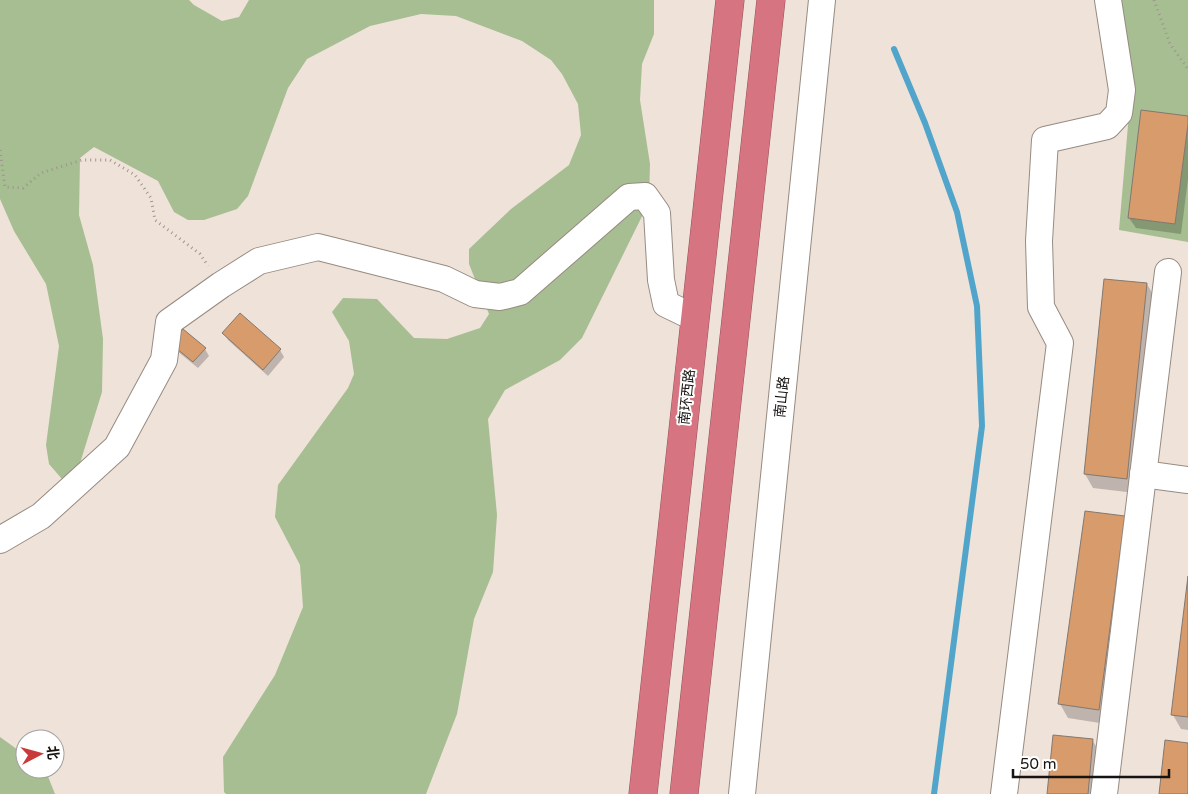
<svg xmlns="http://www.w3.org/2000/svg" width="1188" height="794" viewBox="0 0 1188 794" font-family="'Varela Round','Noto Sans SC',sans-serif">
  <style>
    .green { fill: #a6be91 }
    .shadow { fill: #0003 }
    .lines { fill: none; stroke-linecap: round; stroke-linejoin: round }
    .stream { stroke: #52a5ca; stroke-width: 6 }
    .building { fill: #d89b6b; stroke: #837870 }
    .minor-casing { stroke: #968b82; stroke-width: 28 }
    .highway-casing { stroke: #945259; stroke-width: 29 }
    .path { stroke: #9e958e; stroke-width: 3; stroke-dasharray: 1 4; stroke-linecap: butt }
    .minor { stroke: #fff; stroke-width: 26 }
    .highway { stroke: #d77481; stroke-width: 28 }
    .labels { text-anchor: middle; dominant-baseline: central; stroke-width: 4; stroke-linejoin: round; paint-order: stroke }
    .street-label { font-size: 14px; fill: #171310; stroke: #fff }
  </style>
  <rect width="100%" height="100%" fill="#efe2d9"/>
  <g class="green">
    <polygon points="0,0 189,0 194,5 222,21 239,17 249,0 654,0 654,34 642,64 640,100 650,164 649,202 582,338 560,360 505,390 488,419 497,515 493,572 474,619 457,714 426,794 226,794 224,792 223,757 275,675 303,607 300,565 275,517 278,485 348,388 354,374 349,341 332,312 343,298 377,299 414,338 447,339 480,328 489,314 469,264 469,249 511,209 569,165 581,135 578,104 562,74 551,60 522,41 456,16 421,14 370,26 307,59 288,88 248,196 237,209 204,220 188,220 174,212 158,181 94,147 80,158 79,215 93,265 103,339 102,392 77,473 62,479 49,464 46,445 59,346 46,284 14,231 0,199"/>
    <polygon points="1120,0 1188,0 1188,242 1119,230 1130,102"/>
    <polygon points="0,737 25,755 25,769 45,769 55,794 0,794"/>
  </g>
  <g class="shadow">
    <polygon points="1188,117 1188,179 1181,234 1136,228 1129,218"/>
    <polygon points="1147,284 1155,298 1135,493 1093,488 1085,474"/>
    <polygon points="224,333 280,350 284,357 268,376 228,340"/>
    <polygon points="173,344 205,349 209,356 198,368 177,351"/>
    <polygon points="1125,518 1106,724 1068,718 1060,704"/>
    <polygon points="1188,586 1188,730 1181,729 1173,715"/>
    <polygon points="1093,741 1101,755 1097,794 1048,794"/>
  </g>
  <g class="lines">
    <polyline class="stream" points="894,49 925,123 957,212 977,306 982,426 934,794"/>
  </g>
  <g class="building">
    <polygon points="1141,110 1188,116 1188,124 1175,224 1128,218"/>
    <polygon points="1104,279 1147,283 1127,479 1084,474"/>
    <polygon points="240,313 281,349 263,370 222,333"/>
    <polygon points="183,329 206,348 193,362 171,344"/>
    <polygon points="1085,511 1125,516 1099,710 1058,704"/>
    <polygon points="1188,576 1188,717 1171,715"/>
    <polygon points="1053,735 1093,739 1088,794 1047,794"/>
    <polygon points="1165,740 1188,743 1188,794 1159,794"/>
  </g>
  <g class="lines">
    <defs>
      <g id="minor">
        <polyline points="1143,474 1188,480"/>
        <polyline points="0,540 41,516 117,447 164,360 169,322 221,285 259,261 318,247 444,279 475,294 500,297 520,292 629,197 645,196 657,213 661,280 666,304 695,318"/>
        <polyline points="742,794 822,0"/>
        <polyline points="1004,794 1060,343 1041,307 1039,241 1045,140 1107,126 1119,113 1122,90 1108,0"/>
        <polyline points="1104,794 1168,272"/>
      </g>
      <g id="highway">
        <polyline points="643,794 669,558 730,0"/>
        <polyline points="684,794 771,0"/>
      </g>
    </defs>
    <use href="#minor" class="minor-casing"/>
    <use href="#highway" class="highway-casing"/>
    <g class="path">
      <polyline points="1154,0 1170,44 1188,69"/>
      <polyline points="0,150 5,187 23,188 41,173 82,160 110,160 135,175 151,198 155,220 200,254 208,266"/>
    </g>
    <use href="#minor" class="minor"/>
    <use href="#highway" class="highway"/>
  </g>
  <g class="labels">
    <g class="street-label">
      <text transform="translate(687 397) rotate(-84)">南环西路</text>
      <text transform="translate(782 397) rotate(-84)">南山路</text>
    </g>
  </g>
  <g transform="translate(40 754) rotate(84)"><circle r="24" fill="#ffffff" stroke="#a2a19f"/>
  <path d="M0-4L9 19L0 12L-9 19Z" fill="#c93a3b"/>
  <text y="-8" font-size="14" font-weight="bold" text-anchor="middle" fill="#171310">北</text>
  </g>
  <path d="M1013 769v8h156v-8" fill="none" stroke="#171310" stroke-width="2.5"/>
  <text x="1020" y="769" font-size="15" fill="#171310" stroke="#ffffff" stroke-width="4" paint-order="stroke">50 m</text>
</svg>
